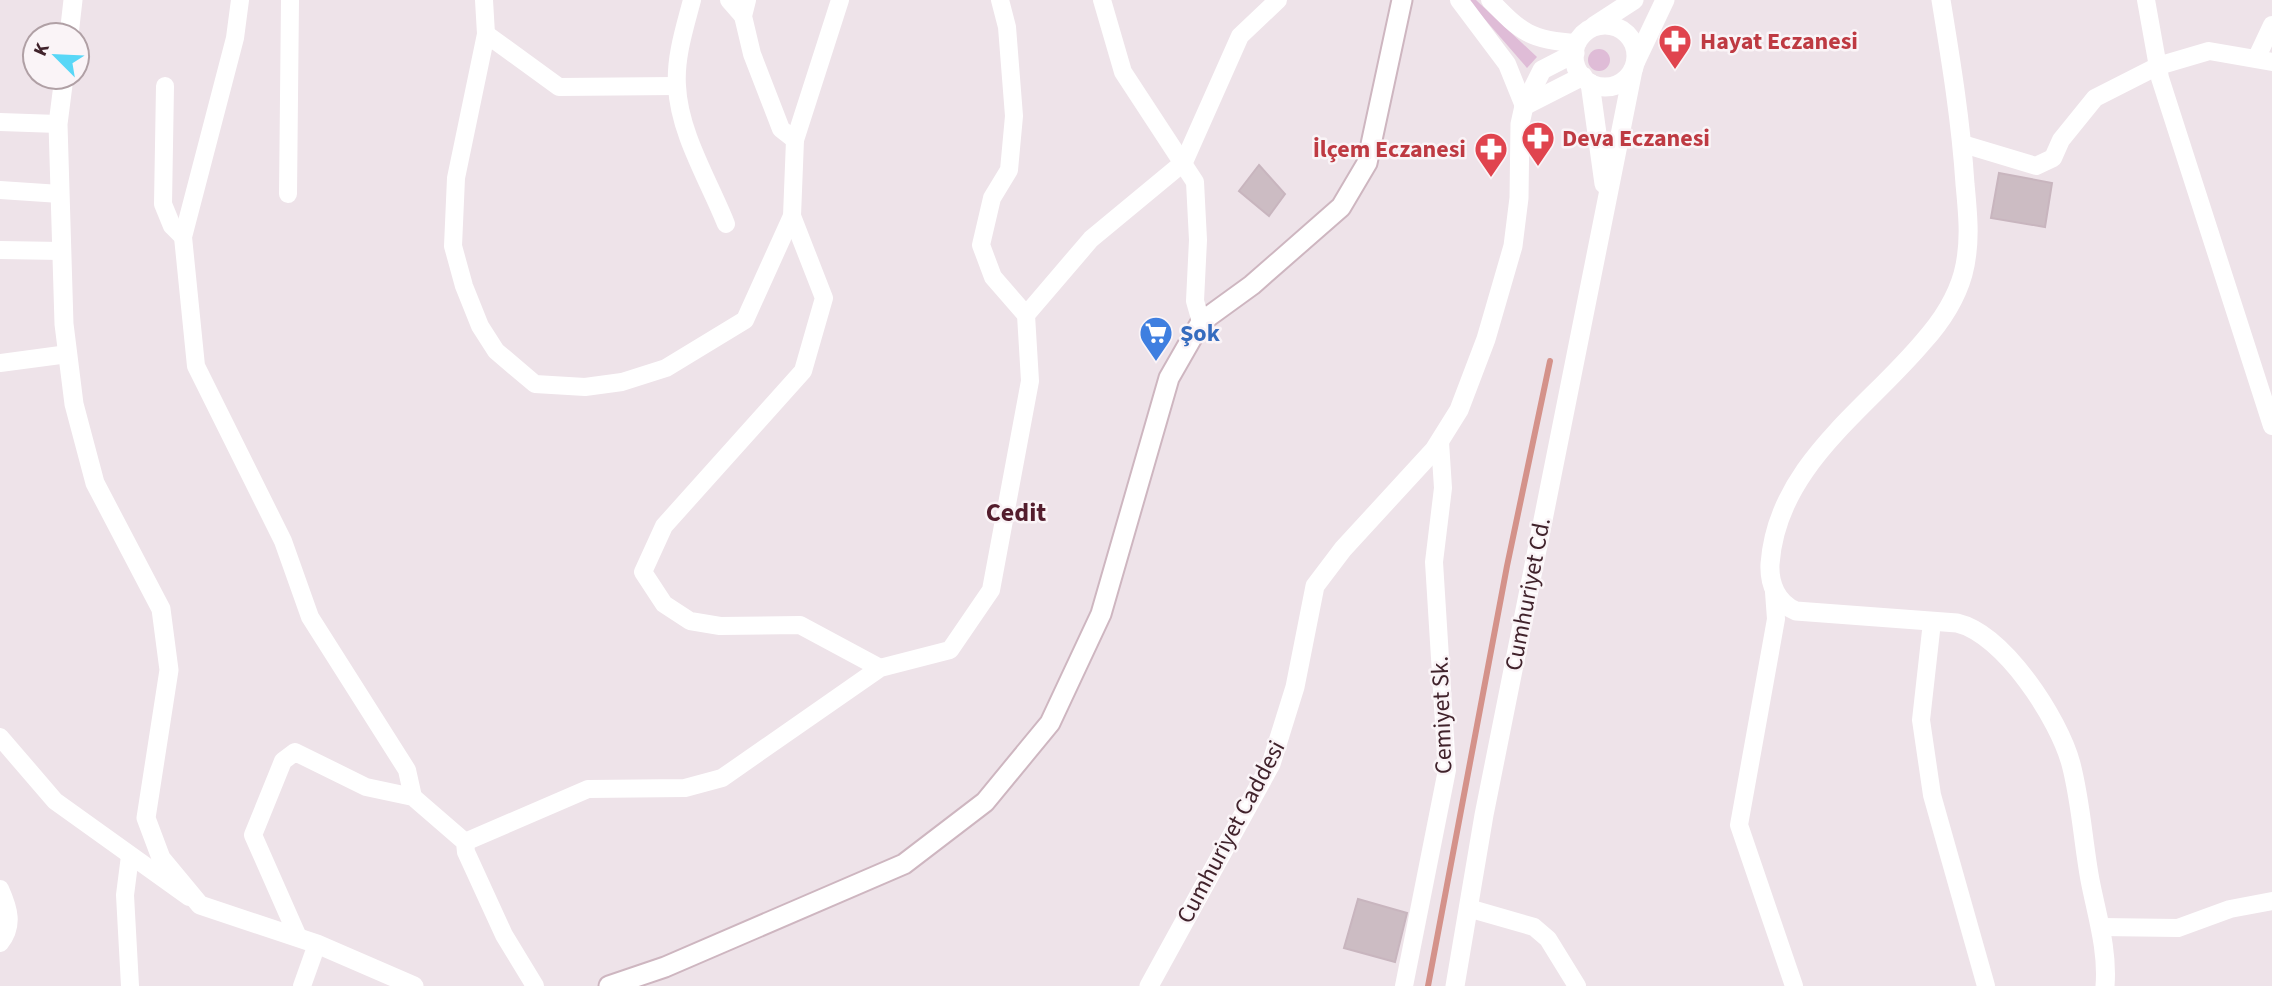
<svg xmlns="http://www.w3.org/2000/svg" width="2272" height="986" viewBox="0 0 2272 986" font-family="'Source Sans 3',sans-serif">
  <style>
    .green { fill: #dfbcd7 }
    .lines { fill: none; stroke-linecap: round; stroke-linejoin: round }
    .stream { stroke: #d4928a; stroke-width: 6 }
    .building { fill: #ccbcc3; stroke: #c8b5be; stroke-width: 2 }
    .secondary-casing { stroke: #ceb6c0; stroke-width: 23 }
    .minor { stroke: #fff; stroke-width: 18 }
    .tertiary { stroke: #fff; stroke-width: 19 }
    .secondary { stroke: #fff; stroke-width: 19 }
    .labels { text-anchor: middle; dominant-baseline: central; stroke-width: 5; stroke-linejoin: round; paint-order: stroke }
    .health-label { font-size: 24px; font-weight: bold; fill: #be3a42; stroke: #faf4f7; text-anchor: start }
    .shop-label { font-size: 24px; font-weight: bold; fill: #366cbe; stroke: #faf4f7; text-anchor: start }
    .street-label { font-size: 24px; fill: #40222b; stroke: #faf4f7 }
    .neighbourhood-label { font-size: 26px; font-weight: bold; fill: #531d2d; stroke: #faf4f7 }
  </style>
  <rect width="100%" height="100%" fill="#eee3e9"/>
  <g class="green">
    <polygon points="1468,0 1476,0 1537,57 1527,68"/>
    <circle cx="1599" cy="60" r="11"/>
  </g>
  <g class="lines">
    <polyline class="stream" points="1428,986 1507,566 1550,361"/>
  </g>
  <g class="building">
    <polygon points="1259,165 1285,194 1269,216 1239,191"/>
    <polygon points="1999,173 2052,183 2045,227 1991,218"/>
    <polygon points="1358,899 1407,913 1395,962 1344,948"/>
  </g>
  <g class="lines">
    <defs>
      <polyline id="secondary" points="609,986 665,967 904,864 985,802 1050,723 1101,614 1169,378 1201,322 1252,285 1341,207 1367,163 1402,0"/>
    </defs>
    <use href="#secondary" class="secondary-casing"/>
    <g class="minor">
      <polyline points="240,0 235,38 183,237 196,366 283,541 310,617 407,770 413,797"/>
      <polyline points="484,0 486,34 456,178 453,246 464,286 480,326 496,351 535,384 585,387 622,382 666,368 745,320 792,216 795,140 840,0"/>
      <path d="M692,0C685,27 675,57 677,86C679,133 709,181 726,224"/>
      <polyline points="729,0 743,16"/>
      <polyline points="747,0 743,16 752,54 781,129 795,140"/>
      <polyline points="1102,0 1123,72 1195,182 1198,240 1195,301 1201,322"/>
      <polyline points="1459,0 1507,64 1524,106"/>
      <path d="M1490,0C1521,32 1531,41 1577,43"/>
      <polyline points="2146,0 2160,78 2272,426"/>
      <polyline points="486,34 559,87 676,86"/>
      <polyline points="2257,57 2272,25"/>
      <polyline points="165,86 163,204 172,226 183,237"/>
      <polyline points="0,122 58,124"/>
      <polyline points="1963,144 2036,166 2053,158 2061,140 2095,98 2158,66 2209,51 2272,62"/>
      <polyline points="0,190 60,194"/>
      <polyline points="288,194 290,0"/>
      <polyline points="792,216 824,298 803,371 664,526 643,572 664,604 690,621 720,626 800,625 880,668"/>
      <polyline points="0,250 62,251"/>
      <polyline points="1026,315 1091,239 1184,162 1240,36 1278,0"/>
      <polyline points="0,363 68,354"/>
      <polyline points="1774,592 1776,619 1739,825 1794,986"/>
      <polyline points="1932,622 1921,720 1932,795 1986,986"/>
      <polyline points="0,737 55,801 189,897"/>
      <polyline points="465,842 588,789 685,788 722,778 880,668 950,650 991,590 1030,381 1026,315 993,277 981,245 992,198 1009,170 1014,116 1007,27 1000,0"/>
      <polyline points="130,856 125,895 130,986"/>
      <path d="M0,889C9,909 14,926 0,943"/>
      <polyline points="1468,908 1534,927 1548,939 1577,986"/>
      <polyline points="2101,927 2178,928 2230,909 2272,901"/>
      <polyline points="298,937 253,835 283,761 295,752 366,787 413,797 465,842 466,852 504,935 535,986"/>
      <polyline points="302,986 317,944"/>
      <polyline points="1404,986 1447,770 1434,562 1443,488 1440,442"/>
    </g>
    <g class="tertiary">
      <path d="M1941,0C1951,61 1961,122 1965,184C1968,215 1971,244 1963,274C1956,299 1941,322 1923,342C1865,411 1777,466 1770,564C1769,584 1777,603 1796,611L1957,623C2004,634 2059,719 2071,764C2081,802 2083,842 2090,880C2097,916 2108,950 2105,986"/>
      <circle cx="1605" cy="56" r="31"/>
      <polyline points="1594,26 1634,0"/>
      <polyline points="69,35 73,0"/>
      <polyline points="1636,61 1665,0"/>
      <polyline points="64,77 58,124 64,324 74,404 95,483 161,609 169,670 146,818 161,858 200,905 317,944 414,986"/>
      <polyline points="1590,83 1604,184"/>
      <polyline points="1524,106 1583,76"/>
      <polyline points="1149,986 1271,764 1295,687 1315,586 1343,549 1434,450 1459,410 1486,339 1513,246 1519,198 1520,124 1524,106 1542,70 1575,53"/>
      <polyline points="1455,986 1484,815 1633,70"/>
    </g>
    <use href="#secondary" class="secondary"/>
  </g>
  <defs>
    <symbol id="pharmacy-pin" viewBox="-11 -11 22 30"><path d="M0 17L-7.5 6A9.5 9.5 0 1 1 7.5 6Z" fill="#e0444e" stroke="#faf4f7"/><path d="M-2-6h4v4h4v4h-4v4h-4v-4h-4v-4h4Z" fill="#fff"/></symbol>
    <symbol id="supermarket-pin" viewBox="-11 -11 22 30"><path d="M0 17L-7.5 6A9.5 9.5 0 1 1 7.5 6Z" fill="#3f7fe0" stroke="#faf4f7"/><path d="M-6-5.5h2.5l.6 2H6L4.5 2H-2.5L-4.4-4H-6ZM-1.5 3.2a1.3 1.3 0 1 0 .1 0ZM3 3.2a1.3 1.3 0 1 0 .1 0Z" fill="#fff"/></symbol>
  </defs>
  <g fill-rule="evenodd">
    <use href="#pharmacy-pin" x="1656" y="22" width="38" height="52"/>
    <use href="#pharmacy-pin" x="1519" y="119" width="38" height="52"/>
    <use href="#pharmacy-pin" x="1472" y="130" width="38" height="52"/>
    <use href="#supermarket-pin" x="1137" y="314" width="38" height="52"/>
  </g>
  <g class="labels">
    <g class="health-label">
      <text x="1700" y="41">Hayat Eczanesi</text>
      <text x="1562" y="138">Deva Eczanesi</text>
      <text x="1466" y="149" text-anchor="end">İlçem Eczanesi</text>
    </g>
    <g class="shop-label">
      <text x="1180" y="333">Şok</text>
    </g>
    <g class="street-label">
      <text transform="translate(1528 594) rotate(-79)">Cumhuriyet Cd.</text>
      <text transform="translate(1442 715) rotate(-92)">Cemiyet Sk.</text>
      <text transform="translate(1231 832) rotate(-62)">Cumhuriyet Caddesi</text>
    </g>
    <g class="neighbourhood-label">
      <text x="1016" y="512">Cedit</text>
    </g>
  </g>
  <g transform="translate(56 56) rotate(294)"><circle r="33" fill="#faf4f7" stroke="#b0a0a5" stroke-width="2"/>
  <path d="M0-5L12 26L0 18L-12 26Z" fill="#58d7f7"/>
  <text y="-10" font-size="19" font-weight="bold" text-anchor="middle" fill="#40222b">K</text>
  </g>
</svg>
